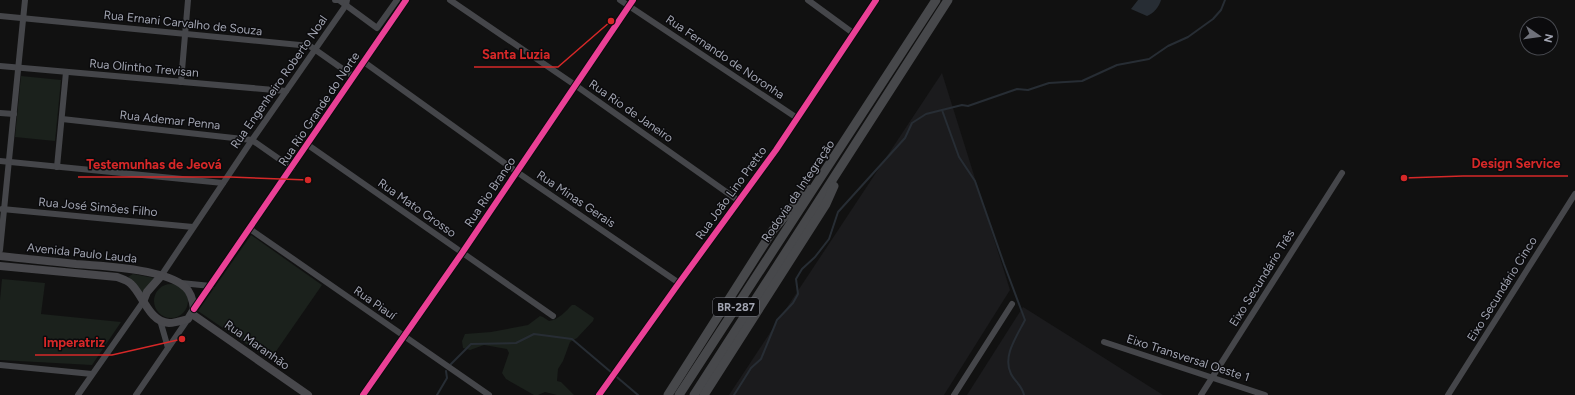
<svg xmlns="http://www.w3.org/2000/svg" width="1575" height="395" viewBox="0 0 1575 395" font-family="Figtree,sans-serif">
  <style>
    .built { fill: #1b1b1d }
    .green { fill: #1b211c }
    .water { fill: #272d34 }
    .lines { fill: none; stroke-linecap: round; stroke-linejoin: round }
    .stream { stroke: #272d34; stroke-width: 2 }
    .minor { stroke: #45464a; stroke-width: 6 }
    .major { stroke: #48484c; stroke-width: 8 }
    .highway { stroke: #47484b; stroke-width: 9 }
    .cycleway-casing { stroke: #0b0b0d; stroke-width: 8 }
    .cycleway { stroke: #ea4096; stroke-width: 6 }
    .labels { text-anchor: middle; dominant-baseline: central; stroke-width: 3; stroke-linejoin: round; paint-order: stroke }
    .shield { fill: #0b0b0d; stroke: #757780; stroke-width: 1 }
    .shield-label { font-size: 11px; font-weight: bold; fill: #a2a5b2 }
    .street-label { font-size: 12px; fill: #a2a5b2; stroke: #0b0b0d }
    .leader { fill: none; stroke: #d62828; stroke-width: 1.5 }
    .callout-dot { fill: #d62828; stroke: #0b0b0d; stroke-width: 1.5 }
    .callout-label { font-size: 13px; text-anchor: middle; font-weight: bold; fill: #d62828; stroke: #0b0b0d; stroke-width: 3; stroke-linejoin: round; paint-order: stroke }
  </style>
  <rect width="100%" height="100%" fill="#111"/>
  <g class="built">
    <polygon points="942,73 1010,290 944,395 729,395"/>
    <polygon points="1023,307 1163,395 967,395"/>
  </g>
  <g class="green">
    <polygon points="21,76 61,80 55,141 15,137"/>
    <polygon points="251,235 322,285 270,360 198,311"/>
    <polygon points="133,274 154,278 143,294 128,277"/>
    <polygon points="2,279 45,283 41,314 121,322 92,365 0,360 0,300"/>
    <circle cx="171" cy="301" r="17"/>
    <path d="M572,305H575L594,318L593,321L577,338L570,342L563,361L558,369L557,381L561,382L574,395H557L545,392L538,395H534L506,379L502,373L509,353L507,349L484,345L470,350L463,348L462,341L465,334L491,332L528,325L540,316L543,317L549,321C558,320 566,311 572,305Z"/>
  </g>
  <path class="water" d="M1138,0H1161C1159,7 1154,13 1147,16L1131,9Z"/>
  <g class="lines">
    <g class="stream">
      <path d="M942,110L959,157L975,181L1004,264L1025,320C1017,336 1002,356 1011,374C1015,382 1022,385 1024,395"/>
      <polyline points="450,365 471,344 516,343 534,334 572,339 638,395"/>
      <polyline points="437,395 447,378 446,371"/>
      <polyline points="734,395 751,368 761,359 777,320 793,303 798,294 796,279 802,269 815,257 829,239 838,212 905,138 912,123 926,114 962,105 968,106 1017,89 1028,90 1049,83 1082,81 1117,65 1149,59 1168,46 1188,37 1213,19 1221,10 1225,0"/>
    </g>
    <g class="minor">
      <polyline points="335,0 339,0 377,28 397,0"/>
      <polyline points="450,0 575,85 739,201"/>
      <polyline points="620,0 797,118"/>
      <polyline points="808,0 853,33"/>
      <polyline points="0,16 310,46 354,77"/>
      <polyline points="364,62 517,172 679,283"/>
      <polyline points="0,66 286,91"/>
      <polyline points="181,82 188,0"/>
      <polyline points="0,113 14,114"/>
      <polyline points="62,119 252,140 292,168"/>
      <polyline points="308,145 553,316"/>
      <polyline points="0,161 223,183"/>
      <polyline points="57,167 66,72"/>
      <polyline points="2,209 193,227"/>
      <polyline points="250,229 489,395"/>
      <polyline points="0,250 25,0"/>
      <polyline points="161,276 252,140 346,5 347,0"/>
      <polyline points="181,283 211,286"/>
      <polyline points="194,309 406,0"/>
      <polyline points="160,320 168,348"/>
      <polyline points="1104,342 1265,395"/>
      <polyline points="0,365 92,374"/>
      <polyline points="78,395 143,302"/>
      <polyline points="136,395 188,319"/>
      <polyline points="363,395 462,253 633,0"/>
      <polyline points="599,395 679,283 776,150 876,0"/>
      <polyline points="954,395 1012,304"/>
      <polyline points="1201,395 1342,173"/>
      <polyline points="1448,395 1575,194"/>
    </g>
    <g class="major">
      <path d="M0,256C25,259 51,261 76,264C102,266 166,269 185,287C191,292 193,301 194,309L188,319C181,321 175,323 169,323C149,322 143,295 131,284C127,280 122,279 117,277L0,266"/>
      <polyline points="143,302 147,292 161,276"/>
      <polyline points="192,314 308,395"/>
    </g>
    <g class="highway">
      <polyline points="668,395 773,230 808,189"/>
      <polyline points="679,395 936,0"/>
      <polyline points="694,395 948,0"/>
      <polyline points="704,395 826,204 834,186"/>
    </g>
    <defs>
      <g id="cycleway">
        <polyline points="194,309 406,0"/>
        <polyline points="363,395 462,253 633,0"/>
        <polyline points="599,395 679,283 776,150 876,0"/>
      </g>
    </defs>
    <use href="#cycleway" class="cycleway-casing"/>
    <use href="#cycleway" class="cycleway"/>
  </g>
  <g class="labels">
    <rect class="shield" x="713" y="298" width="46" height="18" rx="3"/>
    <g class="shield-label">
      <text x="736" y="307">BR-287</text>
    </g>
    <g class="street-label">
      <text transform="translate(183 23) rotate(6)">Rua Ernani Carvalho de Souza</text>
      <text transform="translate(725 57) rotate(34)">Rua Fernando de Noronha</text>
      <text transform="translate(144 68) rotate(5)">Rua Olintho Trevisan</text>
      <text transform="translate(279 82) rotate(-55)">Rua Engenheiro Roberto Noal</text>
      <text transform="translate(319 109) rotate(-56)">Rua Rio Grande do Norte</text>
      <text transform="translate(631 111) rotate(35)">Rua Rio de Janeiro</text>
      <text transform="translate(170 120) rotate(6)">Rua Ademar Penna</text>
      <text transform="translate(798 191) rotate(-56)">Rodovia da Integração</text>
      <text transform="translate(490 192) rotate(-56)">Rua Rio Branco</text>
      <text transform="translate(731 193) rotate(-54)">Rua João Lino Pretto</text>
      <text transform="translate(576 199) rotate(34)">Rua Minas Gerais</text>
      <text transform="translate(98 207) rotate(5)">Rua José Simões Filho</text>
      <text transform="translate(417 208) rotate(35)">Rua Mato Grosso</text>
      <text transform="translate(82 253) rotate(6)">Avenida Paulo Lauda</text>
      <text transform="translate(1262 278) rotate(-58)">Eixo Secundário Três</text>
      <text transform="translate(1502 289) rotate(-58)">Eixo Secundário Cinco</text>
      <text transform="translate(375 303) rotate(35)">Rua Piauí</text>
      <text transform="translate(257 345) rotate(35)">Rua Maranhão</text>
      <text transform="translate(1188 358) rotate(18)">Eixo Transversal Oeste 1</text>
    </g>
  </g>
  <path class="leader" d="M611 21L558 67H474M1404 178L1463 176H1568M308 180L230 177H78M182 339L112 355H35"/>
  <g class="callout-dot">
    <circle cx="611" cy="21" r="4"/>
    <circle cx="1404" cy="178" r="4"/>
    <circle cx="308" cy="180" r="4"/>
    <circle cx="182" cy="339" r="4"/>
  </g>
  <g class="callout-label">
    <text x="516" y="59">Santa Luzia</text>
    <text x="1516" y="168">Design Service</text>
    <text x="154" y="169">Testemunhas de Jeová</text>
    <text x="74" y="347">Imperatriz</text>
  </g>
  <g transform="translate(1539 36) rotate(103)"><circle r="19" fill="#0b0b0d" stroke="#47494f"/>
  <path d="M0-3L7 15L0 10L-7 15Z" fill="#6f717a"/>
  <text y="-6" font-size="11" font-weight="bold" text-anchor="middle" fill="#a2a5b2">N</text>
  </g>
</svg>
